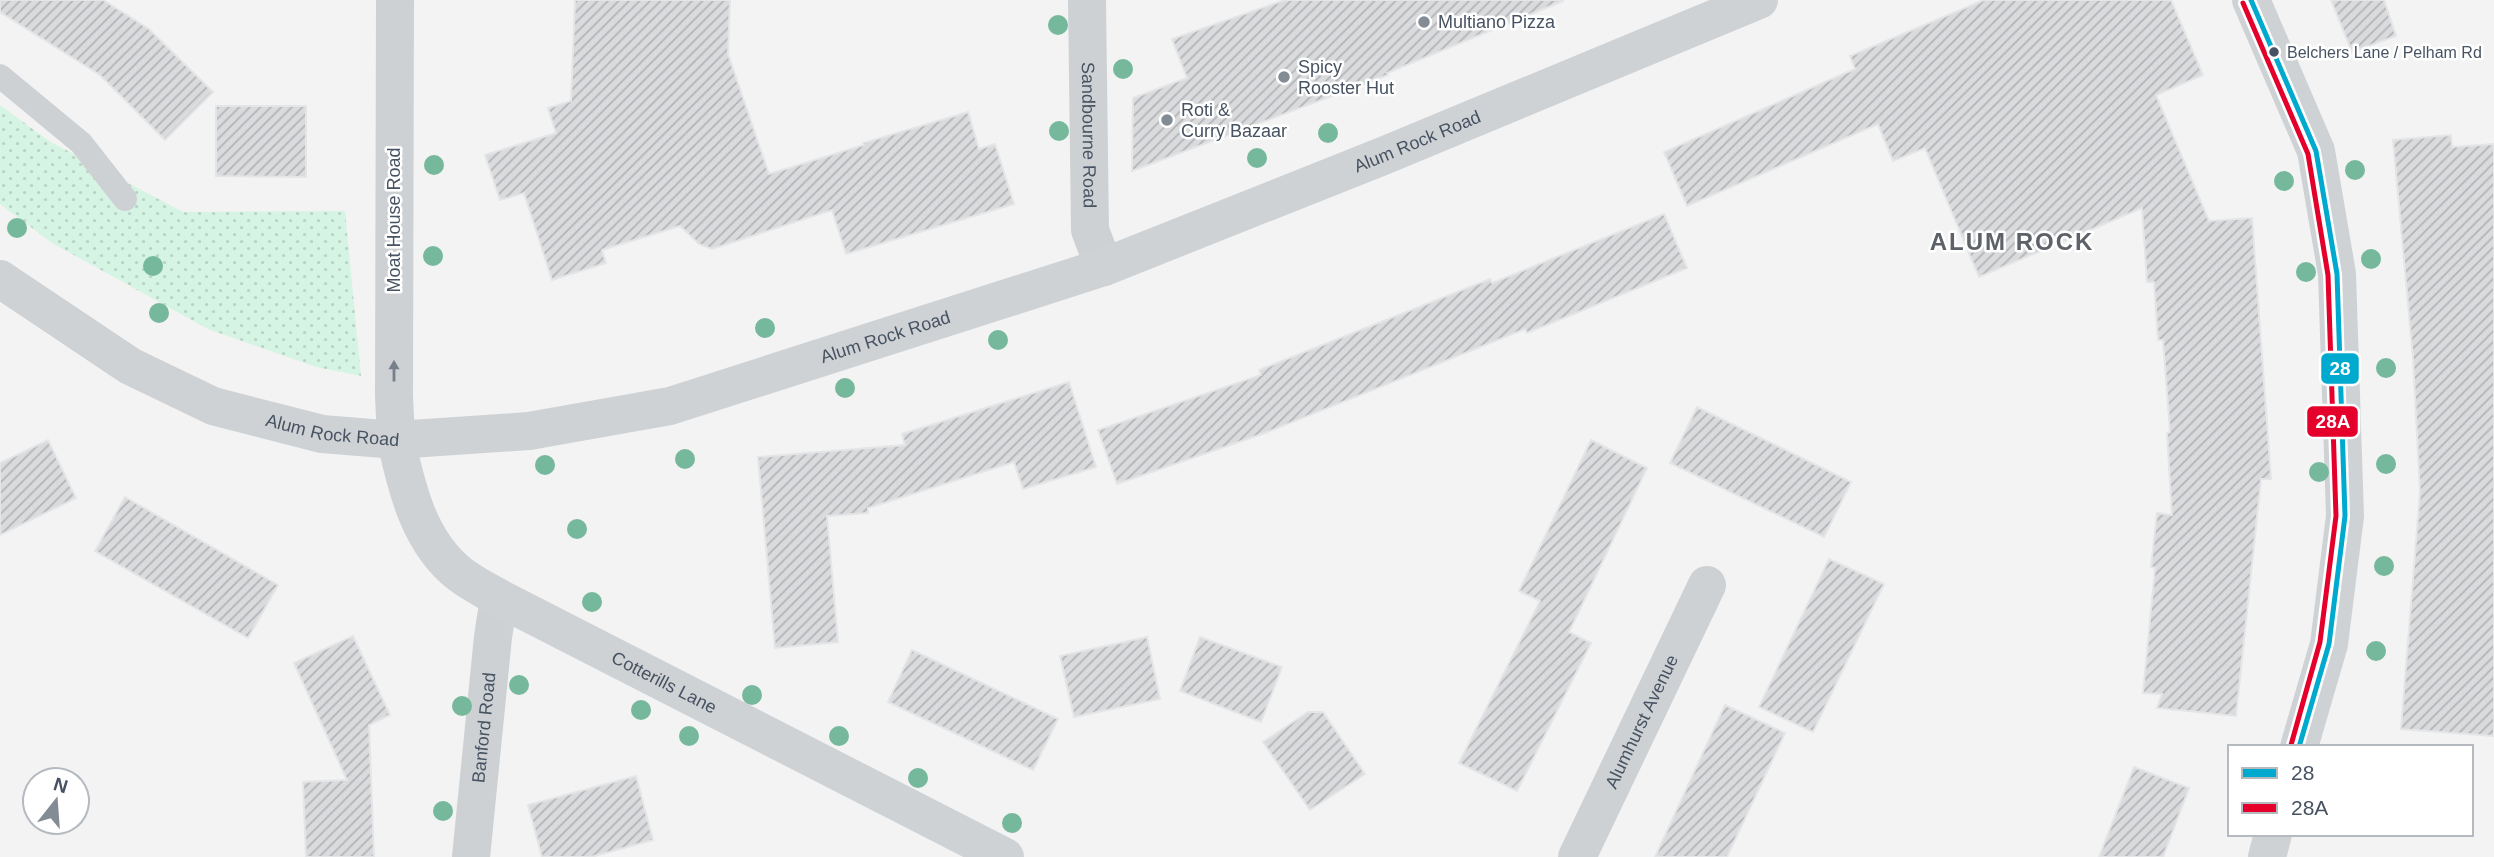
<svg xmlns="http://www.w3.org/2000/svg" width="2494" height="857" viewBox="0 0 2494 857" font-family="Arial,sans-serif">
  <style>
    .green { fill: url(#green-dots) }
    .building { fill: url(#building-hatch); stroke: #e4e5e6; stroke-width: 2 }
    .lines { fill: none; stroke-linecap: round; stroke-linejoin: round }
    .lane { stroke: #ced1d4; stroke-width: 24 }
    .street { stroke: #ced1d4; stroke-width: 38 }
    .secondary { stroke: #cfd2d5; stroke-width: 38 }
    .bus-1-casing { stroke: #fff; stroke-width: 10 }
    .bus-2-casing { stroke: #fff; stroke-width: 10 }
    .bus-1 { stroke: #00a9ce; stroke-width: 5 }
    .bus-2 { stroke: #e4002b; stroke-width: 5 }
    .tree { fill: #75b89c }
    .oneway { fill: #767f8a }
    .poi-dot { fill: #838b95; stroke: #fff; stroke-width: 2.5 }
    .bus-dot { fill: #475362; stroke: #fff; stroke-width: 2.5 }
    .labels { text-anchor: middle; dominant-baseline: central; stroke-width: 5; stroke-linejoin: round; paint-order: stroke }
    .bus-label { font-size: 16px; fill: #475362; stroke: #fff; text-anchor: start }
    .poi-label { font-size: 18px; fill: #475362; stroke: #fff; text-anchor: start }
    .street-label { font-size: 18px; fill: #475362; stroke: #fff }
    .district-label { font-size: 24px; font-weight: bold; letter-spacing: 2px; fill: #5d6168; stroke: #fff }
    .line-badge { stroke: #fff; stroke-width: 2.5 }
    .badge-label { font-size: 19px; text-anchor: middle; font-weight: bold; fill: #fff }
  </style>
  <defs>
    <pattern id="green-dots" width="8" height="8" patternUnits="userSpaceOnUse" patternTransform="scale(1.75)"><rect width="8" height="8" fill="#d6f4e4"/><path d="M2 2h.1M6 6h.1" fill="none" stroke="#b9d3c6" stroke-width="1.8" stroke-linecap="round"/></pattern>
    <pattern id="building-hatch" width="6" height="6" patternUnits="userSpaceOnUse" patternTransform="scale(1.75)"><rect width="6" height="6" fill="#dadbdd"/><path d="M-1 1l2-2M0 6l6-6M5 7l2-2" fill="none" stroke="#b3b4b7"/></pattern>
  </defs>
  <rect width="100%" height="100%" fill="#f3f3f3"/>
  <polygon class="green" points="0,105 49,141 183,212 345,211 361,376 316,367 208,329 52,243 0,204"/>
  <g class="building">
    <polygon points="0,0 103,0 149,29 213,92 165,140 100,75 0,12"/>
    <polygon points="575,0 730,0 728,54 769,174 864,145 863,143 968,112 979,149 995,144 1014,204 846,254 832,210 712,249 699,244 680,226 602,250 606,263 552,280 524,193 500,200 485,155 556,133 548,108 571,101"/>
    <polygon points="1285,0 1563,0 1563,1 1387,73 1388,75 1132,171 1133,98 1187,78 1172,39"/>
    <polygon points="1984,0 2171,0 2203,75 2156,95 2209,221 2252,218 2271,479 2261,479 2236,716 2157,708 2162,694 2143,693 2155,568 2151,567 2157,513 2172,515 2167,433 2170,432 2163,340 2158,340 2154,282 2147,282 2142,208 1979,277 1925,148 1893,161 1878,124 1687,206 1664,152 1855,69 1850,56"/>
    <polygon points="2331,0 2384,0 2396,36 2352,52"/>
    <polygon points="216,106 306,106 306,177 216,176"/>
    <polygon points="2451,135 2452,147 2494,144 2494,736 2401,729 2420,492 2413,358 2393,140"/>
    <polygon points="1664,214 1687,268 1527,333 1525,329 1265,433 1117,484 1098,430 1261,375 1259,370 1490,279 1492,283"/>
    <polygon points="1069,382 1096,467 1023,489 1014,462 868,508 868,513 827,516 838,642 775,648 758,457 905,445 902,434"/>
    <polygon points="1697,407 1851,482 1824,537 1670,463"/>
    <polygon points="48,440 76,498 0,535 0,463"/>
    <polygon points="1591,440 1647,468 1569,632 1591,643 1517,791 1459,763 1540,601 1519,591"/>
    <polygon points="125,497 278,585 248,638 95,551"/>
    <polygon points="1829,559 1884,584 1813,732 1759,707"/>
    <polygon points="353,636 390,715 369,725 374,857 306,857 303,782 347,780 294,663"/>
    <polygon points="1147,637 1160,699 1074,717 1060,656"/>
    <polygon points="1200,637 1282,667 1261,722 1180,691"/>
    <polygon points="912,650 1058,719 1033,770 888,702"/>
    <polygon points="1725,705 1785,733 1727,857 1655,857"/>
    <polygon points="1308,712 1323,712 1365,774 1310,810 1263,742"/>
    <polygon points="2134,767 2189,788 2163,857 2099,857"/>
    <polygon points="636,776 653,840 591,857 542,857 528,805"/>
  </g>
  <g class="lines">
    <polyline class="lane" points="0,76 81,143 125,199"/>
    <g class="street">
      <polyline points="395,0 394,395 396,440"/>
      <path id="s1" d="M1087,0L1090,230L1104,267"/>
      <path id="s2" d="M471,857L493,637L499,598"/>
      <path id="s3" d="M1577,857L1707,585"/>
    </g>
    <g class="secondary">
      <polyline points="2251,0 2316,151 2337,274 2345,516 2329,644 2299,747"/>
      <path id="s4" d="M0,279L130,366L213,406L322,434L396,440L529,431L670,406L1104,267L1383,156L1759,0"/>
      <path id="s5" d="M396,440C407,489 419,543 461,575C473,584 487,591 499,598L1005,857"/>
      <polyline points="2267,857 2273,834"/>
    </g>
    <defs>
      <polyline id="bus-1" points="2251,0 2316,151 2337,274 2345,516 2329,644 2299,747"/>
      <polyline id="bus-2" points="2243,3 2308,154 2328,275 2336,516 2320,642 2291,745"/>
    </defs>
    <use href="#bus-1" class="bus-1-casing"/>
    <use href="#bus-2" class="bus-2-casing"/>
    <use href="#bus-1" class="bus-1"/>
    <use href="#bus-2" class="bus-2"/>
  </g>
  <g class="tree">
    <circle cx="1058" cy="25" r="10"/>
    <circle cx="1123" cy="69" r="10"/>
    <circle cx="1059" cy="131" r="10"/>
    <circle cx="1328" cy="133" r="10"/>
    <circle cx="1257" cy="158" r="10"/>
    <circle cx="434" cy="165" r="10"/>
    <circle cx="2355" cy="170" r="10"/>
    <circle cx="2284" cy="181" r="10"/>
    <circle cx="17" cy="228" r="10"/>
    <circle cx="433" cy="256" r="10"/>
    <circle cx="2371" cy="259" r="10"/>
    <circle cx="153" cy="266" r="10"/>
    <circle cx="2306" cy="272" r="10"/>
    <circle cx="159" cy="313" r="10"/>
    <circle cx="765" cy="328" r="10"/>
    <circle cx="998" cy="340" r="10"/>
    <circle cx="2386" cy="368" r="10"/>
    <circle cx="845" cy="388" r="10"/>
    <circle cx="685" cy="459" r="10"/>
    <circle cx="2386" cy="464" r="10"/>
    <circle cx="545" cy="465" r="10"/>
    <circle cx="2319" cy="472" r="10"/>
    <circle cx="577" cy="529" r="10"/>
    <circle cx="2384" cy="566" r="10"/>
    <circle cx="592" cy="602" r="10"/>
    <circle cx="2376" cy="651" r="10"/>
    <circle cx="519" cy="685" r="10"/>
    <circle cx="752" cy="695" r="10"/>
    <circle cx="462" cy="706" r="10"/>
    <circle cx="641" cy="710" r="10"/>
    <circle cx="689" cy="736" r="10"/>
    <circle cx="839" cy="736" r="10"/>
    <circle cx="918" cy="778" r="10"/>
    <circle cx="443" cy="811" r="10"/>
    <circle cx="1012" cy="823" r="10"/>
  </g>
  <defs><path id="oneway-solid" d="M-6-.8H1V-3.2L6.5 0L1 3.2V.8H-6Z" transform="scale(1.75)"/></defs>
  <use class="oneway" href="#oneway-solid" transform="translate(394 371) rotate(-90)"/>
  <g class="poi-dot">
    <circle cx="1424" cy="22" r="7"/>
    <circle cx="1284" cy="77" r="7"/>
    <circle cx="1167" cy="120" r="7"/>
  </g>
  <circle class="bus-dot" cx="2274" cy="52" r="6"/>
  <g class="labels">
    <g class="bus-label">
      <text x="2287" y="52">Belchers Lane / Pelham Rd</text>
    </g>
    <g class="poi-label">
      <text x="1438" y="22">Multiano Pizza</text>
      <text x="1298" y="67">Spicy<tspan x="1298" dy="21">Rooster Hut</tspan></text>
      <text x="1181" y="110">Roti &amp;<tspan x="1181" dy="21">Curry Bazaar</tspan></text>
    </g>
    <g class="street-label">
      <text stroke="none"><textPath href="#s1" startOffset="135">Sandbourne Road</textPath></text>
      <text stroke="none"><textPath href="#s4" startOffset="1505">Alum Rock Road</textPath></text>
      <text transform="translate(394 220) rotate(-90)">Moat House Road</text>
      <text stroke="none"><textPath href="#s4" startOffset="938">Alum Rock Road</textPath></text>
      <text stroke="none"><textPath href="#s4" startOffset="371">Alum Rock Road</textPath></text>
      <text stroke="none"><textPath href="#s5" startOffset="383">Cotterills Lane</textPath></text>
      <text stroke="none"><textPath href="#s3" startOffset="150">Alumhurst Avenue</textPath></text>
      <text stroke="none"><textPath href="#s2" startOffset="130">Banford Road</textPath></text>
    </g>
    <g class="district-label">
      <text x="2012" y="241">ALUM ROCK</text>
    </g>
  </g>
  <g class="line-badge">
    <rect x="2320" y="352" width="40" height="33" rx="7" fill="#00a9ce"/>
    <rect x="2306" y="405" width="53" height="33" rx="7" fill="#e4002b"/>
  </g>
  <g class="badge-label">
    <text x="2340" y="375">28</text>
    <text x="2333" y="428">28A</text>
  </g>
  <rect x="2228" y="745" width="245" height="91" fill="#ffffff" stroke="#b5bac0" stroke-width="2"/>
  <rect x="2242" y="768" width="35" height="10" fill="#00a9ce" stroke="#b5bac0" stroke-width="2"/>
  <text x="2291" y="780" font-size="21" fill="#475362">28</text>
  <rect x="2242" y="803" width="35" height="10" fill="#e4002b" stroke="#b5bac0" stroke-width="2"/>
  <text x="2291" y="815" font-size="21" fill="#475362">28A</text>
  <g transform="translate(56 801) rotate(17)"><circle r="33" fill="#ffffff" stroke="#b5bac0" stroke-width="2"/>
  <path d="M0-5L12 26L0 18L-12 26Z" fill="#838b95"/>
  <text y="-10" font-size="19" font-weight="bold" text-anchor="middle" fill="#475362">N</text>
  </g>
</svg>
